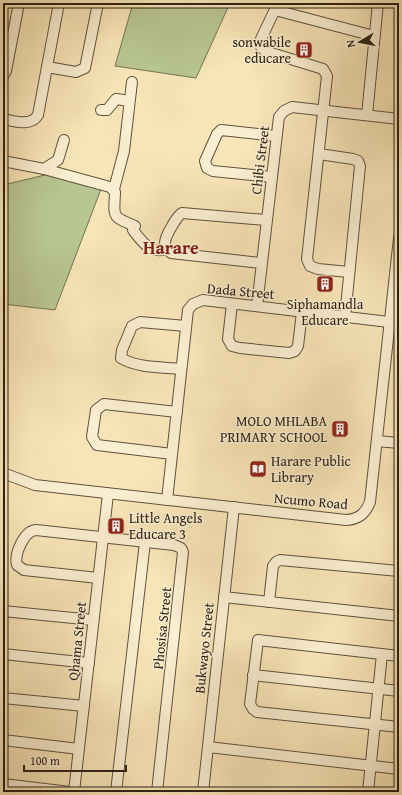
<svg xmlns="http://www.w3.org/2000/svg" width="402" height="795" viewBox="0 0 402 795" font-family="'Gentium Book Plus',serif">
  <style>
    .green { fill: #b8c692; stroke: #727454 }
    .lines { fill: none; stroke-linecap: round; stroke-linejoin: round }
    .minor-casing { stroke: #5f523e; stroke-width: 12 }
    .minor { stroke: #faeed0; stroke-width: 10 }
    .labels { text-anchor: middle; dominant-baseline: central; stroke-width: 3; stroke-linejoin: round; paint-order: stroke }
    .poi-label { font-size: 14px; fill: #2c2115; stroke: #faeed0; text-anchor: end }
    .street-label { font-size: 14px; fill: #2c2115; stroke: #faeed0 }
    .district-label { font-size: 18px; font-weight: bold; fill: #7a1f14; stroke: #faeed0 }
  </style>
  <rect width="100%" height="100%" fill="#f8e5b7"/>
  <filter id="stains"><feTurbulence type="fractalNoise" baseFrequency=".005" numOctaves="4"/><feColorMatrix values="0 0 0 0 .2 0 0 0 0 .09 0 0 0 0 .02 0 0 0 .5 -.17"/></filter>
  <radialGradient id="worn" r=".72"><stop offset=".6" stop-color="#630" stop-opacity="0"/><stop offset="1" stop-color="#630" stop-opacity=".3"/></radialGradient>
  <g class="green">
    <polygon points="133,3 230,3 196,78 115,66"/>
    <polygon points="49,174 101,189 55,310 3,304 3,185"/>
  </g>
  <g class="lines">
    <defs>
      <g id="minor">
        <polyline points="278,3 261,39 261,47 265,51 323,69 327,76 307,259 310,266 318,269 349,272"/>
        <polyline points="275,10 374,36"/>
        <polyline points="47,67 76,72 85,68 98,3"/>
        <polyline points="3,76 6,71 19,3"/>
        <polyline points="101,110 107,110 116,99 129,101"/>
        <polyline points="367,115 378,3"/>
        <path d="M3,119C14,121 31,127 38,115L59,3"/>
        <polyline points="319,154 353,159 358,161 360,166 345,317"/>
        <path d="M3,161L44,169L110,187L115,192C114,218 111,216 135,226"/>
        <polyline points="44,169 58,160 64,140"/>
        <polyline points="272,177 213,171 207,168 205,161 217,134 221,130 276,136"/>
        <polyline points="114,189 124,151 132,82"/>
        <path d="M133,230C142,242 150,254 167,249"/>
        <path d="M261,263L171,253C168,250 165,247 165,243C165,236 177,216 182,213L266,220"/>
        <polyline points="232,304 228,339 232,346 240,348 289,353 295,351 298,346 302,312"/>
        <polyline points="257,306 279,117 284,111 292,107 399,119"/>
        <path d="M181,369C162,367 137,368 121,358L122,350L132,326L140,322L186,326"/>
        <polyline points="377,441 399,443"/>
        <polyline points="172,454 97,445 92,437 96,410 104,404 177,412"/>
        <path d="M3,473L35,485L346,520C359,519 365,514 370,502L399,238"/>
        <polyline points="167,500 188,310 193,304 203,300 389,322"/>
        <path d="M98,578L24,570L17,565C14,554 24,531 36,530L174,545L181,548L183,552L157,792"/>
        <polyline points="224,597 399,616"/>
        <polyline points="269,602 273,566 276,562 280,560 399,571"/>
        <polyline points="3,611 93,620"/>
        <polyline points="3,654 89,663"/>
        <polyline points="399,656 258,640 250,704 253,709 257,712 399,727"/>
        <polyline points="253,675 399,691"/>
        <polyline points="3,698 84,706"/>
        <polyline points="3,740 79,749"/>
        <polyline points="208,747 399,769"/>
        <polyline points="3,784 70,792"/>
        <polyline points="74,792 108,494"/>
        <polyline points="116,792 145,542"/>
        <polyline points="203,792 234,507"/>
        <polyline points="368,792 382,654"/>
      </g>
    </defs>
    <use href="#minor" class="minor-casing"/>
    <use href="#minor" class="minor"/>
  </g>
  <defs>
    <symbol id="building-square" viewBox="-11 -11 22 22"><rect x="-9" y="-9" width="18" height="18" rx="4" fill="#8f2418" stroke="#faeed0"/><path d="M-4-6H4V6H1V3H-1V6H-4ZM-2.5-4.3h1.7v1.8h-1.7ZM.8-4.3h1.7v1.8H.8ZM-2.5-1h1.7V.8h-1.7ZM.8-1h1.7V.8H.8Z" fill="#fff"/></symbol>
    <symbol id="library-square" viewBox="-11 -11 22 22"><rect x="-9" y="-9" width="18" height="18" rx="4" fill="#8f2418" stroke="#faeed0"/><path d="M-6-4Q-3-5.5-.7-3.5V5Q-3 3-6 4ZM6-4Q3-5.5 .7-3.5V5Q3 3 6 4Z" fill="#fff"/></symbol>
  </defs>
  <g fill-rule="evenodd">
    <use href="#building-square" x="294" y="40" width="20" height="20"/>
    <use href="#building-square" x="315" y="274" width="20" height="20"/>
    <use href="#building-square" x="330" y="419" width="20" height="20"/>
    <use href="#library-square" x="248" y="459" width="20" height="20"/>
    <use href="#building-square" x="106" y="516" width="20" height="20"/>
  </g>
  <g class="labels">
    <g class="poi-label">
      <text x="291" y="42">sonwabile<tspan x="291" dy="16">educare</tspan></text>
      <text x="325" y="304" text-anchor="middle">Siphamandla<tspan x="325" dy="16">Educare</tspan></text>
      <text x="327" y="421">MOLO MHLABA<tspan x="327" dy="16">PRIMARY SCHOOL</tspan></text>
      <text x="271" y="461" text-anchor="start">Harare Public<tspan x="271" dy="16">Library</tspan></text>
      <text x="129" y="518" text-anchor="start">Little Angels<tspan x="129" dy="16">Educare 3</tspan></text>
    </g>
    <g class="street-label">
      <text transform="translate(260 160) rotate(-83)">Chibi Street</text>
      <text transform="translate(241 291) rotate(5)">Dada Street</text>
      <text transform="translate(311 501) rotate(5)">Ncumo Road</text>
      <text transform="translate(162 628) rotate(-84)">Phosisa Street</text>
      <text transform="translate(77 641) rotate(-84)">Qhama Street</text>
      <text transform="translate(204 648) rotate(-84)">Bukwayo Street</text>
    </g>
    <g class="district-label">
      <text x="171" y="247">Harare</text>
    </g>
  </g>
  <rect width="402" height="795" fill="none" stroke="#f8e5b7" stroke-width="16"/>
  <rect x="4" y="4" width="394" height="787" fill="none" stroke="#2c2115" stroke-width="2"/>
  <rect x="8" y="8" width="386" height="779" fill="none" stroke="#2c2115"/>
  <g transform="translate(360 42) rotate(260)" stroke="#faeed0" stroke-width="3" paint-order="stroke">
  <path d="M0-3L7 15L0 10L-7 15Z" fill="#2c2115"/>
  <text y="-6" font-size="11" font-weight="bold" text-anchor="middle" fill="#2c2115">N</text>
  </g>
  <path d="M24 765v6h102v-6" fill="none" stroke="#2c2115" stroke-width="2"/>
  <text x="30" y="765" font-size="12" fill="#2c2115" stroke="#faeed0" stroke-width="3" paint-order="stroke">100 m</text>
  <rect width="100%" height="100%" filter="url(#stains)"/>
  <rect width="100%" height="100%" fill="url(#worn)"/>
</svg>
